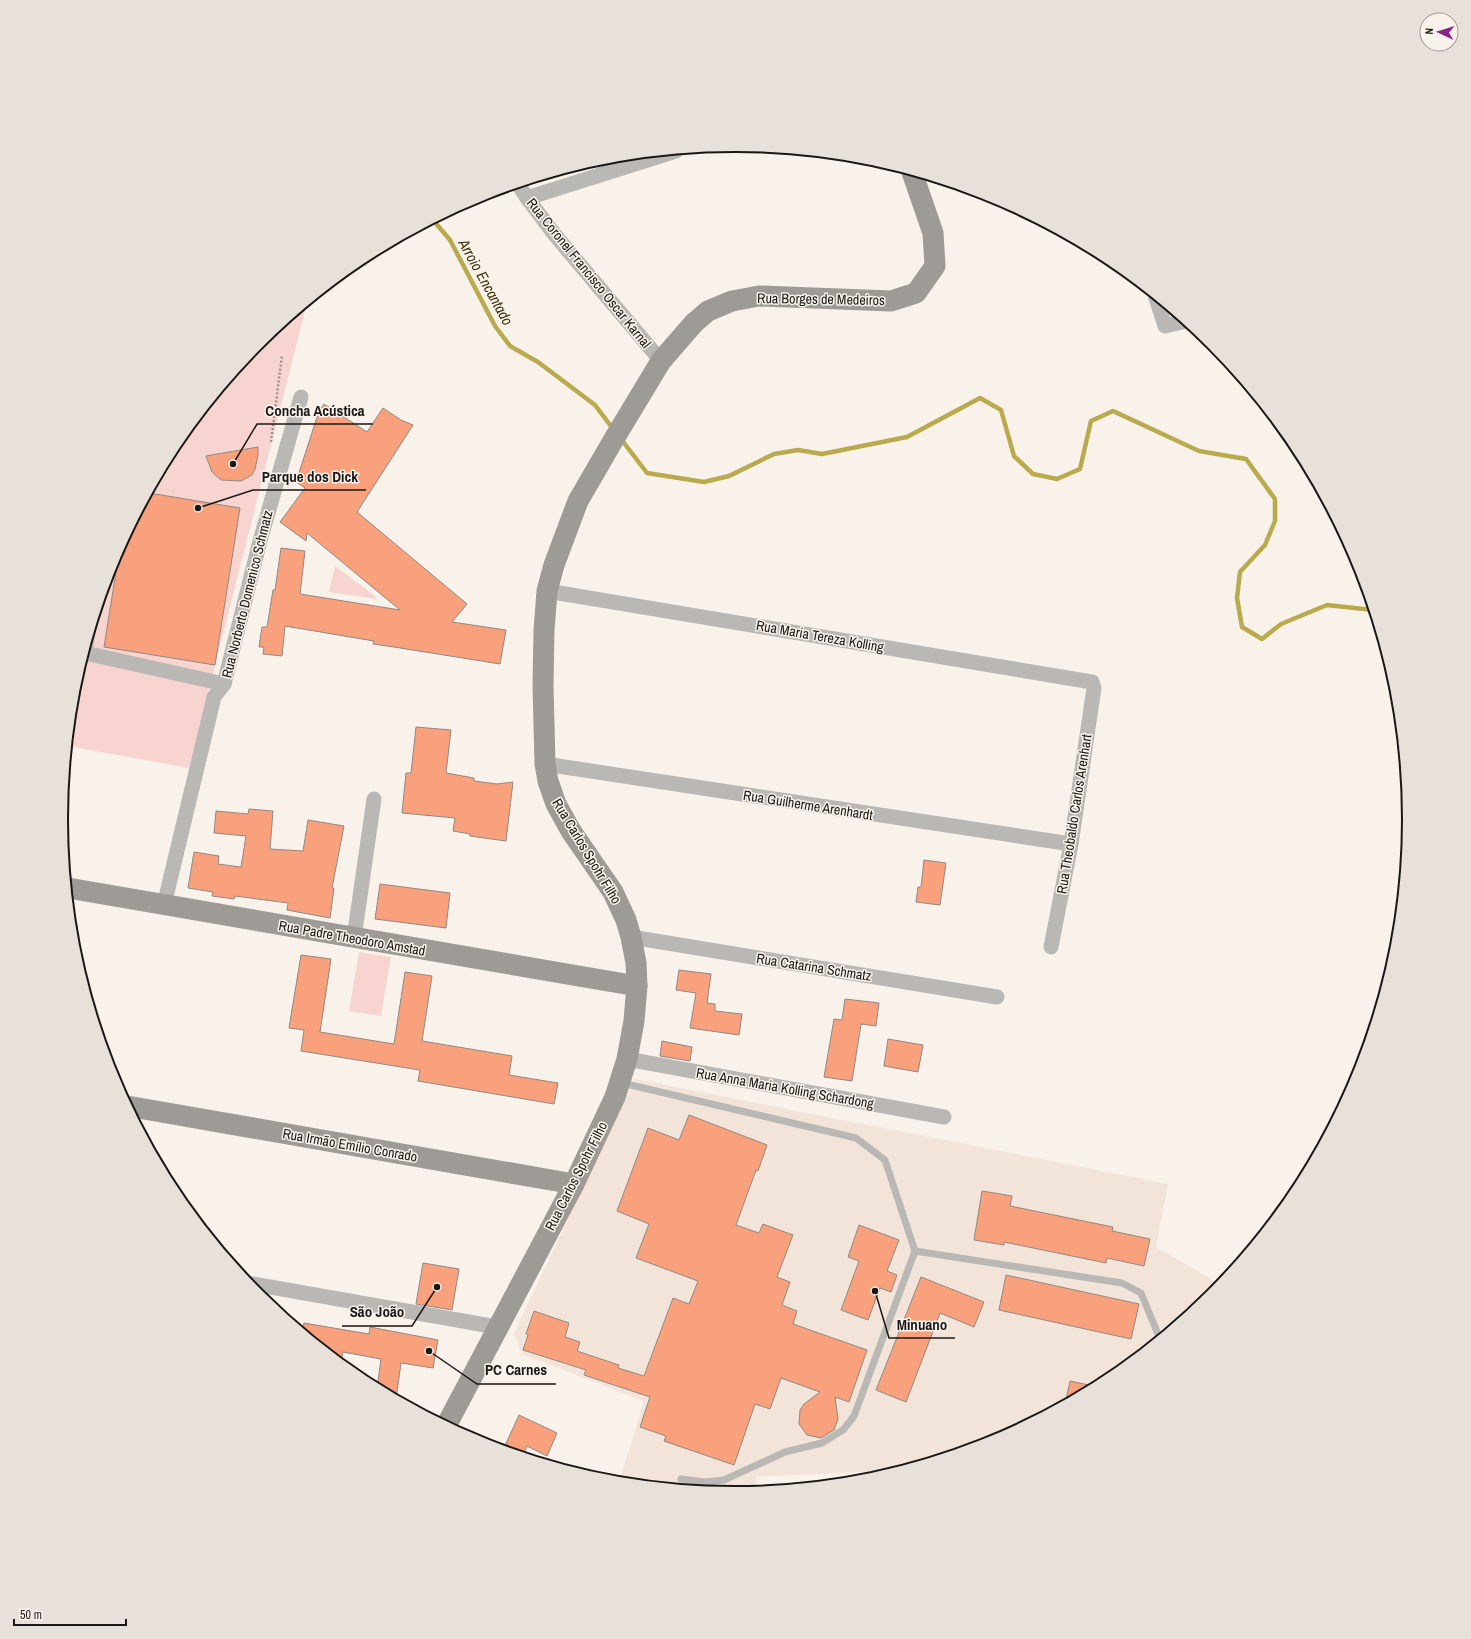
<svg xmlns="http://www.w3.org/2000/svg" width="1471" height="1639" viewBox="0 0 1471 1639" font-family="'Archivo Narrow',sans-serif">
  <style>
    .built { fill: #f2e4d9 }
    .green { fill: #f8d4d0 }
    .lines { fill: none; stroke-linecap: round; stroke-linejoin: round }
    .stream { stroke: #b8aa4d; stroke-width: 4.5 }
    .building { fill: #f9a17c; stroke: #908884 }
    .path { stroke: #98938e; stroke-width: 2.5; stroke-dasharray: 2 2; stroke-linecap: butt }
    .lane { stroke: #bab8b4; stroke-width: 7 }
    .street { stroke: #bab8b4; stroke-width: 15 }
    .secondary { stroke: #9e9b96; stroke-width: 21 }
    .labels { text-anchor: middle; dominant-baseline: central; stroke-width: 3; stroke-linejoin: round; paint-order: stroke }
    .street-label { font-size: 14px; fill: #1a1816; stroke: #f9f2eb }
    .water-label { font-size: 15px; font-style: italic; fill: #3c360d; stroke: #f9f2eb }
    .rim { fill: none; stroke: #1a1816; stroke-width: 2 }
    .leader { fill: none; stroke: #1a1816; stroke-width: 1.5 }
    .callout-dot { fill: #1a1816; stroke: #f9f2eb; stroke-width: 1.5 }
    .callout-label { font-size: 15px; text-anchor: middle; font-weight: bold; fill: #1a1816; stroke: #f9f2eb; stroke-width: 3; stroke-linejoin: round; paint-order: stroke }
  </style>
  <rect width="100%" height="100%" fill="#f9f2eb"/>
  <polygon class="built" points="635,1079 1168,1184 1156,1247 1221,1285 1212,1297 1110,1380 993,1443 903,1470 756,1477 756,1492 735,1494 619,1483 644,1401 522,1354 514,1333"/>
  <g class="green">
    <polygon points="307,303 189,768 68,746 74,688 112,561 175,445 259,342"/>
    <polygon points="335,566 375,596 377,599 329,592"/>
    <polygon points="359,952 391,957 381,1016 349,1011"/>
  </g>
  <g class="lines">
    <g class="stream">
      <polyline points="433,220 450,240 495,326 510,346 538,362 595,405 613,429"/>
      <polyline points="621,439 647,473 704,482 729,476 774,454 798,450 822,454 907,437 980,398 1001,410 1014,456 1033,474 1057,479 1080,469 1091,421 1113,411 1199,451 1246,459 1275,499 1275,521 1265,545 1240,572 1237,598 1242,627 1262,639 1281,624 1327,605 1373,610"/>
    </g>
  </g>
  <g class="building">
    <polygon points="324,404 367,432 383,408 401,420 413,425 357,512 467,604 452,622 506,630 500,664 394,647 373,644 374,641 285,626 282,656 263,654 264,647 259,647 262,627 267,627 273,590 275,590 281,548 305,551 300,594 400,610 307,533 306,541 280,522 305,488 296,482 319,411"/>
    <polygon points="258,447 258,455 255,469 252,475 241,481 221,480 212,472 206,456"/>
    <polygon points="149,493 240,508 215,665 104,647 120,547"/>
    <polygon points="416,727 451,730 446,773 474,778 474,781 497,784 513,782 506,841 470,836 470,834 453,831 455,818 402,813 406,773 411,773"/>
    <polygon points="249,809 273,811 270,849 303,851 308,820 344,826 332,888 334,888 330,918 287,910 288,903 235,896 234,899 212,896 213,892 188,888 194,852 219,856 218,864 241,867 246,836 214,833 216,811 248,814"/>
    <polygon points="924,860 946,863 940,905 916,902 918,887 921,887"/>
    <polygon points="380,884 450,893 446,928 375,919"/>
    <polygon points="301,955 331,959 320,1032 394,1044 405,972 432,976 422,1041 512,1056 509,1075 558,1083 554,1104 418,1081 420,1070 301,1051 304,1030 289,1028"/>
    <polygon points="679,970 711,974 707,1003 715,1004 715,1011 742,1014 739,1035 690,1028 696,993 676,990"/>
    <polygon points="845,999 879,1003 876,1026 861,1024 852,1081 824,1077 834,1019 842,1020"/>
    <polygon points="888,1039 923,1045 918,1072 884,1066"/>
    <polygon points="662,1041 692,1047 690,1061 660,1056"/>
    <polygon points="689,1115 767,1145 758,1171 756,1170 736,1225 759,1233 763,1224 793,1235 777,1277 790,1282 782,1305 797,1311 793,1324 867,1350 849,1402 835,1397 838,1419 834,1430 821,1438 807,1435 799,1424 800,1410 804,1404 820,1392 781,1378 770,1409 755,1404 734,1465 664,1441 666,1436 640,1427 650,1397 584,1375 586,1370 523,1350 528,1335 526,1334 534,1311 569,1323 565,1337 580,1342 577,1351 619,1365 618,1368 644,1376 673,1298 689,1304 698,1281 636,1258 649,1224 617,1211 648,1128 679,1140"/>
    <polygon points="982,1191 1012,1196 1010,1206 1113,1227 1112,1231 1150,1239 1144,1266 1107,1258 1106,1263 1004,1242 1004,1245 974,1240"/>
    <polygon points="859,1225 899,1240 887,1271 897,1275 891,1292 880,1288 868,1320 841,1310 859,1261 848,1257"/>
    <polygon points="423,1263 459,1269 452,1310 416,1304"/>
    <polygon points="1006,1275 1139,1304 1131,1339 999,1310"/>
    <polygon points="921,1277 984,1302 974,1327 940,1313 906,1402 876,1390"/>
    <polygon points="304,1323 369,1334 370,1327 438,1340 433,1368 401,1363 396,1399 377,1389 381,1359 343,1352 342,1357 329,1355 302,1332"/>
    <polygon points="1070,1381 1098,1387 1065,1404"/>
    <polygon points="519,1415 557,1433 547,1456 527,1446 523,1456 503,1450"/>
  </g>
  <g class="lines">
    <polyline class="path" points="271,442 282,355"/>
    <g class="lane">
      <polyline points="89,653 93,625"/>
      <polyline points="622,1083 856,1138 885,1160 915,1251 854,1416 843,1430 822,1443 785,1452 724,1480 705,1482 681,1479"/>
      <polyline points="915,1251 1122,1283 1141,1293 1160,1339"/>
    </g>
    <g class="street">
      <polyline points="518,184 527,198 555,235 661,361"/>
      <polyline points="527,198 676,151"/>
      <polyline points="1155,295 1165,326 1186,321"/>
      <polyline points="547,591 1092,682 1094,688 1071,844 1051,947"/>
      <polyline points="85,653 224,684"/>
      <polyline points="545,764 1071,844"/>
      <polyline points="164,905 214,697 224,684 260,541 301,397"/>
      <polyline points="631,937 997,997"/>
      <polyline points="354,938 374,799"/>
      <polyline points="627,1059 944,1117"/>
      <polyline points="247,1283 497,1327"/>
    </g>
    <g class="secondary">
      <polyline points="68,888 637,986"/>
      <polyline points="127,1106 574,1184"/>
      <polyline points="446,1426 574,1184 615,1097 627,1059 634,1021 637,986 636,963 631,937 626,920 613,892 571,831 556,804 548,781 545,764 543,686 544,630 547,591 554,565 578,501 614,439 661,361 694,323 708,311 732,301 759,296 891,301 916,293 935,266 933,233 912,172"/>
    </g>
  </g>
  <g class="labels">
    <g class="street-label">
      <text transform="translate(589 273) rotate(51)">Rua Coronel Francisco Oscar Karnal</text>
      <text transform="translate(821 299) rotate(1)">Rua Borges de Medeiros</text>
      <text transform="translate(247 594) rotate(-76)">Rua Norberto Domenico Schmatz</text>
      <text transform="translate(820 636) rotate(10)">Rua Maria Tereza Kolling</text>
      <text transform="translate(808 805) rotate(9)">Rua Guilherme Arenhardt</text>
      <text transform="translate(1074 814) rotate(-81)">Rua Theobaldo Carlos Arenhart</text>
      <text transform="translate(587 851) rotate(59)">Rua Carlos Spohr Filho</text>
      <text transform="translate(352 938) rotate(10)">Rua Padre Theodoro Amstad</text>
      <text transform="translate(814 967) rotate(9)">Rua Catarina Schmatz</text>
      <text transform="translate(785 1088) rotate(10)">Rua Anna Maria Kolling Schardong</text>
      <text transform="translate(350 1145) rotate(10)">Rua Irmão Emílio Conrado</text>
      <text transform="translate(576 1176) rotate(-63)">Rua Carlos Spohr Filho</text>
    </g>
    <g class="water-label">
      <text transform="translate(486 282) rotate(61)">Arroio Encantado</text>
    </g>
  </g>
  <path d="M0 0H1471V1639H0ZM68 819a667 667 0 1 1 1334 0a667 667 0 1 1-1334 0Z" fill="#e7e1da" fill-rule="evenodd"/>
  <path class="rim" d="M68 819a667 667 0 1 1 1334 0a667 667 0 1 1-1334 0Z"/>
  <path class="leader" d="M233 464L257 424H373M198 508L253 490H366M437 1287L412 1326H342M875 1291L889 1338H955M429 1351L477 1384H556"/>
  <g class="callout-dot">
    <circle cx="233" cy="464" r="4"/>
    <circle cx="198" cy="508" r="4"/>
    <circle cx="437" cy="1287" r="4"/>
    <circle cx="875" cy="1291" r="4"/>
    <circle cx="429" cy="1351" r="4"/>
  </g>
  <g class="callout-label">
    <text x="315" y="416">Concha Acústica</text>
    <text x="310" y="482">Parque dos Dick</text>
    <text x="377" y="1317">São João</text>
    <text x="922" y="1330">Minuano</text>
    <text x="516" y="1375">PC Carnes</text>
  </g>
  <g transform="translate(1439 32) rotate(274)"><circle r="19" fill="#f9f2eb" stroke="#a09b96"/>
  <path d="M0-3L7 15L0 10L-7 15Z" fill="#88248c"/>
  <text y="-6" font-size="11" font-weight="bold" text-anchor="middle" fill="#1a1816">N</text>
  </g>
  <path d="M14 1619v6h112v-6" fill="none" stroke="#1a1816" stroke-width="2"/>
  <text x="20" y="1619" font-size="12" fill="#1a1816" stroke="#f9f2eb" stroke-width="3" paint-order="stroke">50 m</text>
</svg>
